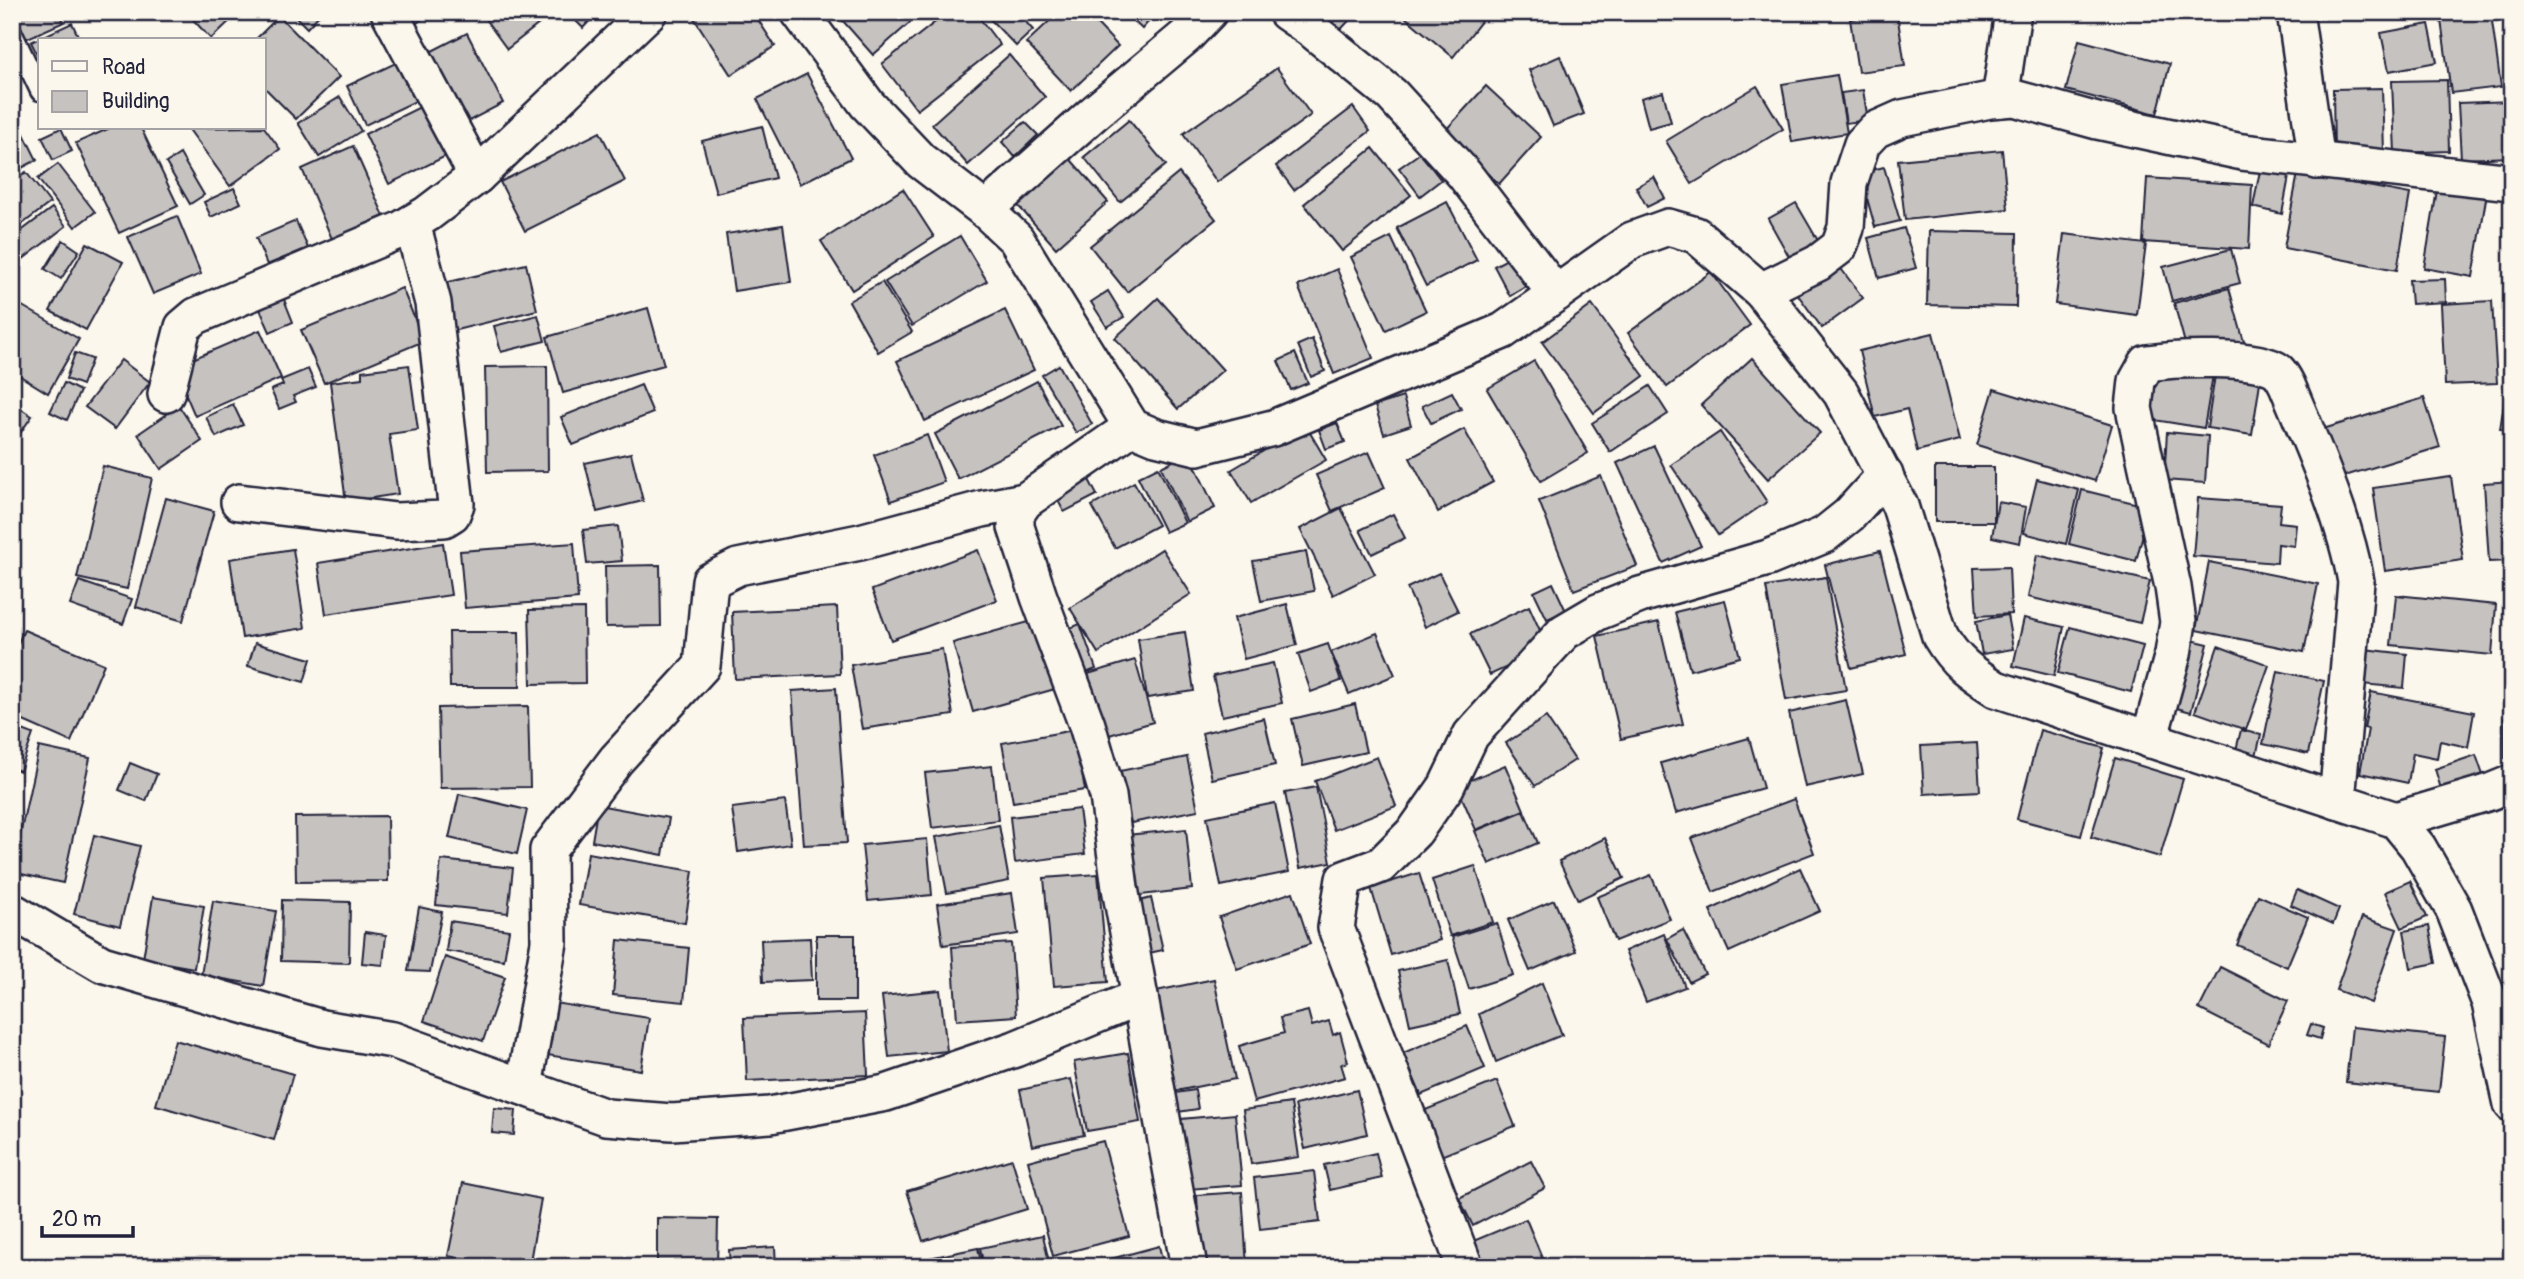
<svg xmlns="http://www.w3.org/2000/svg" width="2524" height="1279" viewBox="0 0 2524 1279" font-family="Pangolin,sans-serif">
  <style>
    .building { fill: #c6c2c0; stroke: #22223b; stroke-width: 2 }
    .lines { fill: none; stroke-linecap: round; stroke-linejoin: round }
    .lane-casing { stroke: #22223b; stroke-width: 23 }
    .street-casing { stroke: #22223b; stroke-width: 40 }
    .lane { stroke: #fbf7ec; stroke-width: 18 }
    .street { stroke: #fbf7ec; stroke-width: 35 }
  </style>
  <rect width="100%" height="100%" fill="#fbf7ec"/>
  <filter id="ink" filterUnits="userSpaceOnUse"><feTurbulence type="fractalNoise" baseFrequency=".0143" numOctaves="2"/><feDisplacementMap in="SourceGraphic" scale="14" xChannelSelector="R" yChannelSelector="G"/><feConvolveMatrix kernelMatrix="1 2 1 2 8 2 1 2 1" color-interpolation-filters="sRGB"/></filter>
  <g filter="url(#ink)">
    <g class="building">
      <polygon points="12,12 59,12 64,22 21,41 12,21"/>
      <polygon points="186,12 239,12 211,39"/>
      <polygon points="291,12 322,12 307,28"/>
      <polygon points="407,12 430,12 417,23"/>
      <polygon points="480,12 538,12 544,20 507,49"/>
      <polygon points="567,12 598,12 583,28"/>
      <polygon points="690,12 753,12 775,46 731,75"/>
      <polygon points="835,12 922,12 873,55"/>
      <polygon points="948,12 975,12 1000,45 917,110 882,64"/>
      <polygon points="989,12 1017,12 1033,30 1016,46 986,15"/>
      <polygon points="1059,12 1086,12 1118,46 1071,91 1026,43"/>
      <polygon points="1124,12 1157,12 1142,29"/>
      <polygon points="1306,12 1357,12 1333,38"/>
      <polygon points="1399,12 1473,12 1482,20 1453,57"/>
      <polygon points="1897,13 1905,66 1858,72 1850,19"/>
      <polygon points="2491,14 2501,87 2451,93 2441,20"/>
      <polygon points="279,16 339,77 296,119 264,87 264,40 255,40"/>
      <polygon points="72,23 80,40 40,40 40,60 31,42"/>
      <polygon points="2429,24 2437,62 2389,71 2381,33"/>
      <polygon points="467,33 503,103 467,122 430,52"/>
      <polygon points="2079,40 2170,64 2157,114 2066,90"/>
      <polygon points="1009,55 1045,97 968,165 932,124"/>
      <polygon points="1560,56 1584,114 1553,126 1529,70"/>
      <polygon points="402,60 420,99 365,125 347,86"/>
      <polygon points="1277,68 1311,115 1217,182 1183,134"/>
      <polygon points="807,74 851,158 800,184 757,99"/>
      <polygon points="1837,75 1847,133 1792,142 1782,84"/>
      <polygon points="2447,80 2449,151 2395,153 2392,81"/>
      <polygon points="1486,86 1541,137 1499,184 1443,133"/>
      <polygon points="1757,86 1783,129 1692,184 1666,141"/>
      <polygon points="2382,88 2384,152 2334,153 2333,89"/>
      <polygon points="1863,90 1868,120 1846,123 1841,93"/>
      <polygon points="1663,92 1671,122 1649,128 1641,98"/>
      <polygon points="340,97 361,131 319,157 298,123"/>
      <polygon points="2512,101 2512,157 2461,159 2458,103"/>
      <polygon points="424,105 448,155 389,184 365,134"/>
      <polygon points="1353,107 1370,131 1294,190 1276,166"/>
      <polygon points="15,116 37,160 12,173 12,117"/>
      <polygon points="1129,120 1166,165 1120,202 1084,157"/>
      <polygon points="1025,122 1038,135 1015,157 1002,142"/>
      <polygon points="762,126 775,178 716,193 702,141"/>
      <polygon points="264,127 280,149 230,186 188,128"/>
      <polygon points="61,128 72,151 53,160 42,137"/>
      <polygon points="110,128 141,128 178,206 119,233 76,143"/>
      <polygon points="600,132 625,181 525,231 500,182"/>
      <polygon points="353,146 384,216 332,239 302,169"/>
      <polygon points="1373,148 1411,195 1342,251 1304,204"/>
      <polygon points="2002,150 2008,209 1905,220 1898,160"/>
      <polygon points="1065,153 1108,202 1056,248 1013,200"/>
      <polygon points="1420,153 1441,180 1420,196 1399,168"/>
      <polygon points="180,154 204,195 190,204 166,163"/>
      <polygon points="58,164 95,212 75,227 38,179"/>
      <polygon points="2261,165 2290,171 2282,214 2253,207"/>
      <polygon points="1884,167 1900,221 1875,227 1860,173"/>
      <polygon points="26,172 50,203 12,232 12,183"/>
      <polygon points="1179,173 1216,219 1127,292 1090,246"/>
      <polygon points="2298,173 2410,194 2397,270 2284,248"/>
      <polygon points="1654,177 1665,198 1647,207 1636,187"/>
      <polygon points="2147,178 2252,185 2249,249 2143,242"/>
      <polygon points="2439,178 2488,187 2473,277 2424,268"/>
      <polygon points="234,188 241,203 211,217 204,202"/>
      <polygon points="903,189 934,237 852,290 821,241"/>
      <polygon points="1447,202 1477,260 1426,286 1397,228"/>
      <polygon points="1796,203 1820,244 1791,260 1768,219"/>
      <polygon points="52,208 66,226 14,266 12,238"/>
      <polygon points="2509,211 2512,211 2512,273 2510,273"/>
      <polygon points="177,216 201,274 153,294 128,237"/>
      <polygon points="296,221 308,248 267,265 256,238"/>
      <polygon points="783,225 791,282 734,291 726,234"/>
      <polygon points="1904,228 1916,268 1879,278 1868,238"/>
      <polygon points="1929,231 2017,233 2016,307 1927,305"/>
      <polygon points="2064,234 2146,244 2137,315 2055,304"/>
      <polygon points="960,236 987,281 912,326 885,282"/>
      <polygon points="1391,237 1426,311 1386,330 1351,257"/>
      <polygon points="63,240 79,251 61,279 45,269"/>
      <polygon points="87,243 123,262 86,330 50,311"/>
      <polygon points="2231,249 2240,283 2172,301 2163,267"/>
      <polygon points="1509,258 1525,287 1510,296 1494,266"/>
      <polygon points="1833,258 1863,298 1822,328 1793,288"/>
      <polygon points="526,264 537,310 452,331 440,284"/>
      <polygon points="1337,269 1373,358 1334,374 1298,286"/>
      <polygon points="1711,272 1750,325 1667,387 1628,333"/>
      <polygon points="2445,279 2446,302 2411,304 2409,280"/>
      <polygon points="882,282 912,332 878,352 849,301"/>
      <polygon points="402,288 424,341 324,383 301,330"/>
      <polygon points="2229,288 2244,342 2189,358 2174,303"/>
      <polygon points="1108,291 1124,317 1107,327 1091,302"/>
      <polygon points="283,297 293,322 270,332 259,307"/>
      <polygon points="1158,298 1223,370 1178,409 1115,338"/>
      <polygon points="12,300 79,339 48,393 12,371"/>
      <polygon points="2492,301 2497,383 2445,385 2441,304"/>
      <polygon points="1592,305 1644,376 1594,413 1542,342"/>
      <polygon points="648,308 664,365 563,393 547,337"/>
      <polygon points="1005,310 1034,370 925,421 897,361"/>
      <polygon points="538,315 545,341 501,352 494,326"/>
      <polygon points="260,330 281,378 195,416 174,367"/>
      <polygon points="1933,333 1960,440 1917,451 1907,409 1875,417 1859,351"/>
      <polygon points="1312,339 1325,371 1311,377 1298,345"/>
      <polygon points="75,353 92,359 82,385 66,379"/>
      <polygon points="1295,353 1308,383 1291,390 1278,361"/>
      <polygon points="2512,354 2512,431 2500,429"/>
      <polygon points="1752,358 1820,433 1768,479 1701,405"/>
      <polygon points="121,360 150,382 115,429 85,407"/>
      <polygon points="1534,361 1588,453 1541,481 1487,389"/>
      <polygon points="409,365 418,430 389,434 398,494 346,502 330,382 362,378 362,371"/>
      <polygon points="1059,365 1092,424 1076,433 1042,375"/>
      <polygon points="2150,365 2213,375 2204,428 2142,418"/>
      <polygon points="547,366 548,471 487,472 485,367"/>
      <polygon points="308,369 316,387 293,396 296,402 279,409 271,390 283,385 281,380"/>
      <polygon points="2215,375 2260,382 2252,435 2207,428"/>
      <polygon points="1037,381 1061,426 958,479 935,434"/>
      <polygon points="64,383 80,391 67,420 50,412"/>
      <polygon points="641,385 653,413 573,445 561,417"/>
      <polygon points="1650,386 1668,414 1610,452 1592,423"/>
      <polygon points="1994,389 2112,425 2095,481 1977,445"/>
      <polygon points="1452,392 1461,409 1431,423 1422,406"/>
      <polygon points="1403,397 1411,425 1384,434 1375,406"/>
      <polygon points="2424,398 2440,447 2335,479 2320,430"/>
      <polygon points="12,403 32,416 12,445"/>
      <polygon points="233,404 243,425 216,437 206,417"/>
      <polygon points="179,406 202,441 161,469 138,434"/>
      <polygon points="1337,423 1345,442 1326,449 1319,430"/>
      <polygon points="1306,426 1326,460 1251,503 1231,470"/>
      <polygon points="1464,429 1493,482 1438,512 1410,458"/>
      <polygon points="1720,432 1767,502 1718,535 1671,465"/>
      <polygon points="2167,432 2208,436 2205,483 2164,480"/>
      <polygon points="927,435 944,482 891,501 874,455"/>
      <polygon points="1654,446 1701,546 1663,563 1617,463"/>
      <polygon points="1369,452 1385,488 1332,511 1316,475"/>
      <polygon points="631,453 643,501 597,512 585,463"/>
      <polygon points="1189,453 1215,508 1187,522 1161,467"/>
      <polygon points="103,466 152,478 127,589 77,578"/>
      <polygon points="1158,467 1185,523 1165,532 1138,477"/>
      <rect x="1935" y="467" width="59" height="55"/>
      <polygon points="1085,472 1097,495 1064,512 1052,489"/>
      <polygon points="1601,476 1637,566 1574,590 1539,501"/>
      <polygon points="2451,477 2463,560 2385,571 2373,488"/>
      <polygon points="2037,479 2079,490 2066,544 2024,533"/>
      <polygon points="2512,481 2512,561 2489,562 2484,483"/>
      <polygon points="1134,482 1158,525 1115,548 1092,506"/>
      <polygon points="2082,490 2150,507 2136,561 2069,544"/>
      <polygon points="166,498 214,511 183,621 136,607"/>
      <polygon points="2198,498 2281,504 2279,522 2296,524 2294,546 2278,544 2277,563 2193,556"/>
      <polygon points="1998,502 2026,507 2020,543 1992,537"/>
      <polygon points="1341,508 1375,574 1333,595 1300,529"/>
      <polygon points="1393,514 1405,538 1372,554 1360,530"/>
      <polygon points="618,526 622,561 587,564 583,530"/>
      <polygon points="443,543 451,595 326,614 318,563"/>
      <polygon points="574,543 578,599 465,608 460,551"/>
      <polygon points="293,549 305,628 242,638 230,559"/>
      <polygon points="1162,549 1191,594 1098,653 1070,608"/>
      <polygon points="978,550 997,600 891,640 872,590"/>
      <polygon points="1880,551 1906,654 1851,668 1825,565"/>
      <polygon points="1306,552 1314,591 1261,601 1253,561"/>
      <polygon points="2037,555 2150,581 2140,623 2028,597"/>
      <polygon points="2209,562 2318,584 2304,652 2196,630"/>
      <polygon points="660,565 661,626 606,627 605,566"/>
      <polygon points="2009,567 2011,614 1977,616 1974,568"/>
      <polygon points="1439,573 1458,611 1425,627 1407,588"/>
      <polygon points="1826,577 1846,690 1786,700 1766,587"/>
      <polygon points="79,581 132,599 123,624 70,605"/>
      <polygon points="1553,583 1566,611 1547,619 1534,592"/>
      <polygon points="2396,595 2496,605 2492,655 2391,645"/>
      <polygon points="1725,600 1740,657 1690,670 1675,612"/>
      <polygon points="1287,604 1297,645 1244,659 1234,618"/>
      <polygon points="1529,606 1548,648 1490,675 1470,634"/>
      <polygon points="837,607 840,674 735,679 732,612"/>
      <polygon points="584,609 585,683 531,684 529,610"/>
      <polygon points="2007,615 2013,649 1982,654 1976,621"/>
      <polygon points="2024,618 2064,627 2054,676 2013,666"/>
      <polygon points="1036,620 1055,689 973,712 953,643"/>
      <polygon points="1659,622 1683,724 1621,739 1597,636"/>
      <polygon points="1080,624 1096,669 1081,675 1065,630"/>
      <polygon points="2070,627 2143,646 2131,692 2058,673"/>
      <polygon points="24,630 104,664 71,742 12,716 12,656"/>
      <polygon points="449,632 519,632 520,687 450,687"/>
      <polygon points="1185,632 1194,691 1147,698 1138,639"/>
      <polygon points="1377,633 1395,675 1349,694 1331,652"/>
      <polygon points="2183,638 2208,644 2191,712 2166,705"/>
      <polygon points="255,643 311,659 304,682 248,666"/>
      <polygon points="1328,644 1341,681 1311,692 1298,654"/>
      <polygon points="2218,646 2269,665 2246,730 2195,712"/>
      <polygon points="2355,648 2407,654 2404,688 2352,683"/>
      <polygon points="942,649 953,715 862,729 851,665"/>
      <polygon points="1135,660 1153,722 1106,736 1088,674"/>
      <polygon points="1273,663 1282,703 1222,716 1213,676"/>
      <polygon points="2278,671 2324,681 2308,754 2263,744"/>
      <polygon points="836,688 847,843 804,845 792,691"/>
      <polygon points="2371,692 2474,712 2468,747 2440,741 2437,758 2413,753 2408,783 2360,773 2368,729 2364,728"/>
      <polygon points="1846,700 1863,774 1805,787 1789,713"/>
      <polygon points="1355,704 1366,752 1303,766 1292,719"/>
      <polygon points="528,706 530,787 440,788 438,708"/>
      <polygon points="1546,717 1575,760 1535,786 1506,743"/>
      <polygon points="1264,718 1275,765 1212,779 1202,733"/>
      <polygon points="2504,718 2512,718 2512,758 2505,758"/>
      <polygon points="12,726 33,734 20,771 12,768"/>
      <polygon points="1074,730 1085,790 1013,802 1002,743"/>
      <polygon points="2040,730 2104,748 2081,836 2017,819"/>
      <polygon points="2241,730 2261,735 2255,760 2235,754"/>
      <polygon points="1749,738 1763,788 1676,813 1661,763"/>
      <polygon points="1977,743 1980,791 1924,794 1921,746"/>
      <polygon points="39,747 90,758 63,883 12,872"/>
      <polygon points="2476,755 2483,775 2441,789 2435,769"/>
      <polygon points="1187,757 1198,810 1131,823 1120,771"/>
      <polygon points="1377,757 1396,806 1334,830 1315,781"/>
      <polygon points="2115,758 2183,779 2160,857 2091,837"/>
      <polygon points="130,763 157,774 146,801 119,790"/>
      <polygon points="1505,765 1524,810 1476,830 1457,786"/>
      <polygon points="992,766 998,820 932,828 925,773"/>
      <polygon points="1316,787 1331,862 1300,868 1285,793"/>
      <polygon points="459,794 527,810 517,854 449,838"/>
      <polygon points="1794,799 1814,853 1713,892 1692,838"/>
      <polygon points="785,801 791,844 738,852 732,808"/>
      <polygon points="1275,803 1289,872 1221,886 1207,817"/>
      <polygon points="598,805 669,818 663,855 592,841"/>
      <polygon points="1079,809 1085,854 1015,863 1010,817"/>
      <polygon points="1524,811 1538,843 1489,864 1475,831"/>
      <polygon points="387,816 388,881 296,882 295,817"/>
      <polygon points="999,825 1009,881 947,893 936,837"/>
      <polygon points="1186,829 1192,889 1133,896 1127,835"/>
      <polygon points="94,835 140,846 120,926 74,914"/>
      <polygon points="1605,838 1624,878 1578,900 1559,861"/>
      <polygon points="927,839 932,895 868,901 862,845"/>
      <polygon points="588,853 693,871 685,923 579,905"/>
      <polygon points="441,860 513,868 508,913 436,905"/>
      <polygon points="1475,866 1493,922 1450,936 1432,880"/>
      <polygon points="1800,868 1820,911 1729,952 1710,910"/>
      <polygon points="1419,873 1440,940 1391,955 1371,888"/>
      <polygon points="1098,874 1108,982 1054,986 1044,878"/>
      <polygon points="1651,875 1670,919 1615,941 1597,897"/>
      <polygon points="2410,881 2427,917 2402,928 2385,892"/>
      <polygon points="2297,890 2339,909 2333,924 2291,905"/>
      <polygon points="1293,892 1310,944 1237,969 1219,917"/>
      <polygon points="1012,893 1018,934 943,945 937,904"/>
      <polygon points="2258,895 2308,917 2287,967 2237,945"/>
      <polygon points="153,897 204,906 194,968 143,959"/>
      <polygon points="1151,898 1163,950 1144,954 1132,903"/>
      <polygon points="282,900 350,902 349,963 281,961"/>
      <polygon points="1554,900 1576,951 1530,971 1508,920"/>
      <polygon points="213,901 276,911 263,986 201,975"/>
      <polygon points="419,907 442,912 430,972 408,971"/>
      <polygon points="2362,917 2397,929 2371,1003 2336,990"/>
      <polygon points="450,921 509,930 504,960 446,951"/>
      <polygon points="1497,923 1513,975 1469,989 1452,937"/>
      <polygon points="2429,926 2436,963 2411,968 2404,931"/>
      <polygon points="1683,930 1705,974 1689,982 1667,939"/>
      <polygon points="365,932 386,935 383,965 362,963"/>
      <polygon points="1664,934 1685,987 1646,1002 1625,951"/>
      <rect x="816" y="935" width="39" height="66"/>
      <polygon points="810,938 812,980 763,982 761,940"/>
      <polygon points="618,940 689,948 684,1002 613,995"/>
      <polygon points="1011,943 1016,1016 957,1020 952,947"/>
      <polygon points="445,957 505,977 483,1041 424,1021"/>
      <polygon points="1448,960 1460,1014 1410,1025 1398,971"/>
      <polygon points="2220,967 2288,1001 2268,1044 2199,1009"/>
      <polygon points="1214,979 1235,1079 1176,1091 1156,991"/>
      <polygon points="1542,983 1562,1035 1496,1062 1479,1014"/>
      <polygon points="940,990 947,1051 889,1057 882,996"/>
      <polygon points="548,1002 649,1018 641,1070 541,1054"/>
      <polygon points="1308,1011 1312,1026 1329,1021 1333,1035 1340,1032 1348,1062 1341,1064 1345,1077 1254,1102 1239,1046 1284,1033 1280,1018"/>
      <polygon points="865,1013 868,1075 747,1081 744,1018"/>
      <polygon points="2311,1024 2323,1028 2320,1039 2307,1035"/>
      <polygon points="1467,1026 1485,1068 1421,1095 1403,1053"/>
      <polygon points="2352,1027 2445,1037 2439,1092 2346,1082"/>
      <polygon points="175,1040 293,1074 274,1140 156,1105"/>
      <polygon points="1128,1053 1140,1122 1087,1131 1074,1062"/>
      <polygon points="1071,1079 1084,1135 1032,1146 1020,1090"/>
      <polygon points="1497,1081 1515,1126 1436,1158 1418,1113"/>
      <polygon points="1195,1090 1198,1109 1171,1113 1169,1094"/>
      <polygon points="1357,1090 1367,1134 1305,1149 1295,1105"/>
      <polygon points="1291,1103 1299,1157 1251,1164 1243,1110"/>
      <polygon points="494,1108 516,1110 514,1135 492,1133"/>
      <polygon points="1235,1114 1242,1185 1188,1189 1181,1119"/>
      <polygon points="1103,1141 1129,1236 1053,1256 1028,1161"/>
      <polygon points="1376,1153 1382,1178 1330,1190 1324,1165"/>
      <polygon points="1012,1159 1027,1209 923,1241 907,1191"/>
      <polygon points="1531,1161 1545,1188 1473,1226 1459,1198"/>
      <polygon points="1314,1171 1320,1222 1260,1229 1254,1178"/>
      <polygon points="463,1183 541,1199 529,1267 502,1267 448,1256"/>
      <polygon points="1242,1192 1247,1267 1201,1267 1197,1195"/>
      <polygon points="657,1218 718,1219 717,1267 657,1267"/>
      <polygon points="1526,1219 1546,1267 1481,1267 1471,1242"/>
      <polygon points="1043,1235 1050,1267 984,1267 980,1248"/>
      <polygon points="1159,1246 1164,1267 1088,1267 1088,1265"/>
      <polygon points="775,1247 776,1267 730,1267 729,1250"/>
      <polygon points="978,1248 982,1267 926,1267 924,1259"/>
    </g>
    <g class="lines">
      <defs>
        <polyline id="lane" points="12,32 40,91"/>
        <g id="street">
          <polyline points="389,12 477,176"/>
          <path d="M799,12L867,104L921,161L985,210L1016,239L1132,427L1156,437L1197,447L1273,428L1503,331L1632,240L1668,227L1696,235L1761,291L1841,393L1900,506L1940,636C1956,663 1970,672 1996,689L2396,820L2418,847L2454,910L2490,1003L2512,1104"/>
          <polyline points="1286,12 1312,30 1392,95 1464,174 1556,294"/>
          <polyline points="2295,12 2317,161"/>
          <polyline points="2000,99 2013,12"/>
          <polyline points="985,210 1093,114 1186,36 1209,12"/>
          <polyline points="1761,291 1818,263 1839,247 1846,228 1849,183 1862,144 1875,130 1902,118 1990,100 2014,98 2097,121 2242,152 2512,182"/>
          <polyline points="166,394 183,327 196,316 400,230 427,214 477,176 649,12"/>
          <polyline points="1132,427 1025,501 1016,514 1016,527 1039,597 1087,725 1108,796 1120,888 1189,1267"/>
          <polyline points="239,502 396,521 444,519 452,514 456,504 433,303 412,223"/>
          <path d="M2149,740L2173,654L2178,622L2173,587L2134,408L2137,381L2147,363C2173,359 2258,355 2278,371C2281,374 2285,381 2287,385C2312,445 2345,518 2356,582L2337,801"/>
          <polyline points="2396,820 2490,792 2512,783"/>
          <polyline points="12,911 102,964 322,1028 393,1040 606,1117 672,1122 770,1115 886,1093 1015,1049 1140,997"/>
          <polyline points="524,1087 549,942 548,850 616,760 702,666 710,581 738,567 860,542 982,509 1025,501"/>
          <polyline points="1465,1267 1336,928 1344,879 1381,865 1415,831 1446,787 1471,735 1564,632 1598,612 1640,595 1768,558 1824,535 1849,515 1885,475"/>
        </g>
      </defs>
      <use href="#lane" class="lane-casing"/>
      <use href="#street" class="street-casing"/>
      <use href="#lane" class="lane"/>
      <use href="#street" class="street"/>
    </g>
  </g>
  <rect width="2524" height="1279" fill="none" stroke="#fbf7ec" stroke-width="42"/>
  <rect x="21" y="21" width="2482" height="1237" fill="none" stroke="#22223b" stroke-width="2.5" filter="url(#ink)"/>
  <rect x="38" y="38" width="228" height="91" fill="#fbf7ec" stroke="#a4a2a5" stroke-width="2"/>
  <rect x="52" y="61" width="35" height="10" fill="#fbf7ec" stroke="#a4a2a5" stroke-width="2"/>
  <text x="102" y="74" font-size="21" fill="#22223b">Road</text>
  <rect x="52" y="91" width="35" height="21" fill="#c6c2c0" stroke="#a4a2a5" stroke-width="2"/>
  <text x="102" y="108" font-size="21" fill="#22223b">Building</text>
  <path d="M42 1226v10h91v-10" fill="none" stroke="#22223b" stroke-width="3.5"/>
  <text x="52" y="1226" font-size="21" fill="#22223b" stroke="#fbf7ec" stroke-width="5" paint-order="stroke">20 m</text>
</svg>
